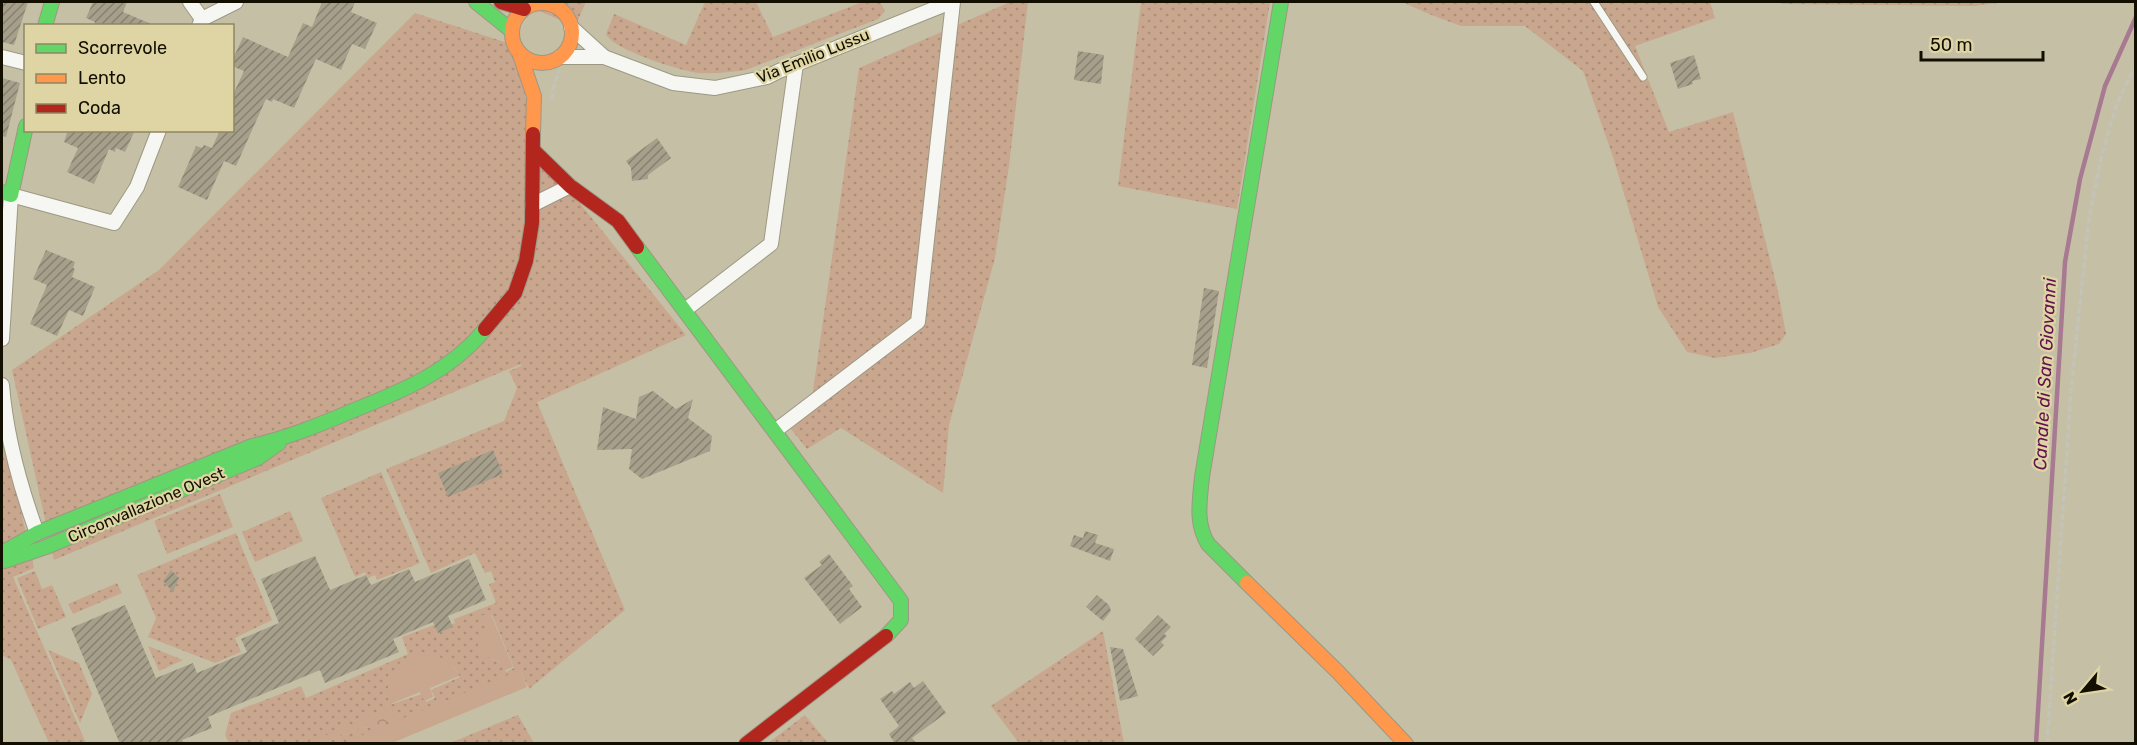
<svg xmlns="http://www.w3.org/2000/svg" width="2137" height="745" viewBox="0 0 2137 745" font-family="Rubik,sans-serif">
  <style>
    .grass { fill: url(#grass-dots); fill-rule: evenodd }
    .park { fill: url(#park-crowns) }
    .pitch { fill: #c9a68e }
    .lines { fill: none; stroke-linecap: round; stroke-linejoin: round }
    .stream { stroke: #a87a92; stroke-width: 4.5 }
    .building { fill: url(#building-hatch) }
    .lane-casing { stroke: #9c9883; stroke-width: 9 }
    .street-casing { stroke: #9c9883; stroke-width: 16 }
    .fast-casing { stroke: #9c9883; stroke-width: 16 }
    .slow-casing { stroke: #9c9883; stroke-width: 16 }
    .jam-casing { stroke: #9c9883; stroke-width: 16 }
    .path { stroke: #c4c3bb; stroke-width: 3; stroke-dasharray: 6 3; stroke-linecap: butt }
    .lane { stroke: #f6f6f2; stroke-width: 7 }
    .street { stroke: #f6f6f2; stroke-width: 14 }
    .fast { stroke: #63d668; stroke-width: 14 }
    .slow { stroke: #ff974d; stroke-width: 14 }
    .jam { stroke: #b3261e; stroke-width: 14 }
    .labels { text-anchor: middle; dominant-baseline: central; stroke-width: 4.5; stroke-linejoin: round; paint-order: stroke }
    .street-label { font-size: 16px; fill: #120f01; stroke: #dfd5a4 }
    .water-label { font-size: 18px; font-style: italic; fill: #631251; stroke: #dfd5a4 }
  </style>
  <defs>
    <pattern id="grass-dots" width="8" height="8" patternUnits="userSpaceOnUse" patternTransform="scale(1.5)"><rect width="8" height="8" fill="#c9a68e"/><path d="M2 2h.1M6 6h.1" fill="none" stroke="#ac8e79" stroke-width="1.8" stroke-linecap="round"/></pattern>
    <pattern id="park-crowns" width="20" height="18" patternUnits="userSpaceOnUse" patternTransform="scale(1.5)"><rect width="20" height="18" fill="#c9a68e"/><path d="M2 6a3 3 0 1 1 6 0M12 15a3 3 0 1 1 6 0" fill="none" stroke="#ac8e79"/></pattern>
    <pattern id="building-hatch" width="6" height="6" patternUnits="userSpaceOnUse" patternTransform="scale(1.5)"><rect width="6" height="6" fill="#a69f8b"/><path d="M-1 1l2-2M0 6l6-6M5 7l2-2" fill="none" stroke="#86806f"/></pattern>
  </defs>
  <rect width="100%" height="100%" fill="#c5c0a5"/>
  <g class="grass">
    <polygon points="518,2 586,2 578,20 567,23"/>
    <path d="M705,2H756L773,37L862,2H880L885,11L878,19L746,70C731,72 715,74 699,73C681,71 613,50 606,34L614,14L686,45Z"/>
    <polygon points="1010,2 1028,2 1009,166 995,258 949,425 943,493 841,428 807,449 783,419 812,398 859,68"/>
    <polygon points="1141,2 1270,2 1237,209 1118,186"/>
    <polygon points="1402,2 1710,2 1715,18 1635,46 1669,132 1733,112 1778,291 1786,334 1779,344 1750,353 1715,358 1687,352 1658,307 1613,157 1583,71 1525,26 1461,26 1429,14"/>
    <polygon points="1781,2 2007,2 1974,6 1781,4"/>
    <path d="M415,13L520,47L525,96L546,161L686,335L537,402L625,610L529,689L521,672L349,743H324L361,728L373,727L395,718L390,706L359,724L312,743H229L225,735L231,713L301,686L306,698L408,654L402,637L434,625L437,630L455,623L454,619L496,603L489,584L495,582L491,571L485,573L475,553L431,573L386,469L504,421L517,388L509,371L521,366V364L54,560L12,370L159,270ZM492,615L514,668L506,672L501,663L477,652L487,628L483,620ZM453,666L460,677L431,690L435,698L426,702L422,694L392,704L391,701Z"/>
    <polygon points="2,428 34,568 13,577 86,743 49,743 11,660 2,655"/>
    <polygon points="381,472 420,563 377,580 375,575 368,578 365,572 355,577 321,498"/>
    <polygon points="220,494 233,527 167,554 154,521"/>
    <polygon points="290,511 303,541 255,562 242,532"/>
    <polygon points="236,533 272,620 235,638 241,652 215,663 148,637 156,618 137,575"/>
    <polygon points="35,571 42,589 52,585 66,617 38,629 17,578"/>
    <polygon points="117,583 122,593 73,614 68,604"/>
    <polygon points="1103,631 1124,743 1019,743 991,706"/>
    <polygon points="148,646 183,660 159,671"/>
    <polygon points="48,650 79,663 92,694 80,723"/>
    <polygon points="518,715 534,743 450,743"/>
    <polygon points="805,715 828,743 768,743"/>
  </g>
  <polygon class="park" points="390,705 396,718 373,727 361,728 324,743 312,744 359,724 369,716"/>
  <g class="pitch">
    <polygon points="490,612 513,667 504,671 500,662 475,652 486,627 481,616"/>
    <path d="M420,654C438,653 451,660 459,676L430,688L433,697L424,701L420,692L390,704C383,680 395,658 420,654Z"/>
    <polygon points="520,670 527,687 392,743 343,743"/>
    <path d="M368,714L373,725C348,729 332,744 306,743L361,721Z"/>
  </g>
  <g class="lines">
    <polyline class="stream" points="2036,744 2065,262 2080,179 2105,86 2136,17"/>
  </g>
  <g class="building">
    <polygon points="2,2 28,2 14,45 2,42"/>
    <polygon points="93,2 127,2 123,12 156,26 94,26 95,22 86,18"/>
    <polygon points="322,2 355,2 351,12 377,23 365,49 352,44 341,70 316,59 294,108 273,99 272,102 266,99 236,166 224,161 207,200 178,187 196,146 202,148 204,145 212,148 220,130 232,130 232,97 244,71 232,66 232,61 243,37 288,57 303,23 312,27"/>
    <polygon points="1078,51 1104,55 1101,84 1074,80"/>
    <polygon points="1694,55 1701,79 1692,81 1693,84 1678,89 1670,63"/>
    <polygon points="2,78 20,83 6,137 2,136"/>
    <polygon points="68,130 135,130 125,152 116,148 115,152 109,149 94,184 67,172 78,148 64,142"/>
    <polygon points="657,138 671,158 648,175 648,179 632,181 631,168 626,161"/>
    <polygon points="46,250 75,262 73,268 75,269 72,277 95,287 83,316 69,310 57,336 30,324 47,285 33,279"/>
    <polygon points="1204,288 1219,291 1207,368 1192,365"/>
    <polygon points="653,391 676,409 693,399 688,418 712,436 710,451 642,479 629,469 632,449 597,450 603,407 636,419 639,397"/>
    <polygon points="493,450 503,474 448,497 438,473"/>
    <polygon points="1085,531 1098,535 1095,543 1114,549 1110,561 1070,546 1074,535 1083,538"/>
    <polygon points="829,554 853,586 849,589 862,607 840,624 804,578 822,565 819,562"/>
    <polygon points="315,556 330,590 366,575 371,585 409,569 415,582 469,559 486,600 448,616 453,627 438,633 433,622 393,639 399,652 325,683 320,670 208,717 212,728 182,740 184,744 120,744 71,628 125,605 156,678 193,663 197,673 247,652 241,639 279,623 261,579"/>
    <polygon points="171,570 179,578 173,592 163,581"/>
    <polygon points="1097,595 1109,605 1111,611 1103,621 1086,607"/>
    <polygon points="1158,615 1171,627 1164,634 1167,636 1161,642 1164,645 1153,656 1135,639"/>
    <polygon points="1110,647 1123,649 1138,696 1120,701"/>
    <polygon points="923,681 946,713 912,738 917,744 895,744 889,734 899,726 880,699 892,691 894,694 910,682 914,688"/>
  </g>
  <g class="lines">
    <defs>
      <polyline id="lane" points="1594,2 1643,77"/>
      <g id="street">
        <polyline points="190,2 202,19"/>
        <polyline points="199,26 202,19 236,2"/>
        <polyline points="571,27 604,57"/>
        <polyline points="2,57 26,63"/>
        <polyline points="560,57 604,57 673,83 715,88 767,77 779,71 951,2"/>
        <polyline points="532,205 570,186"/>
        <polyline points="685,310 771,244 796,64"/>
        <polyline points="2,339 11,195 114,223 137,187 159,130"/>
        <path d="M2,385C6,436 20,486 37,533"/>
        <polyline points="775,431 918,322 953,2"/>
      </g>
      <g id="fast">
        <polyline points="476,2 512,31"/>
        <polyline points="45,26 52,2"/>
        <polyline points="2,192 11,195 26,126"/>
        <polyline points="637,247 901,601 901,620 886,636"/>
        <path d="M2,553L37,533L252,446C287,438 319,425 352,411C402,391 450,372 485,329"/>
        <polyline points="5,561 46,547 258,458 279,443"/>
        <path d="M1247,583L1208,544C1195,523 1200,500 1202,477L1281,2"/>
      </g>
      <g id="slow">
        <circle cx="542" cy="33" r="30"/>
        <polyline points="520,55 534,96 533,134"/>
        <polyline points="1247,583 1338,672 1406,744"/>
      </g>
      <g id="jam">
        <polyline points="501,2 524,9"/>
        <polyline points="533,150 570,186 618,221 637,247"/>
        <polyline points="485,329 515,293 526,261 532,223 533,134"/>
        <polyline points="746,744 886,636"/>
      </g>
    </defs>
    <use href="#lane" class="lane-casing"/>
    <use href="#street" class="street-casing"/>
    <use href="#fast" class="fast-casing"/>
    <use href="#slow" class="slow-casing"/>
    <use href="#jam" class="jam-casing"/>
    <g class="path">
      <polyline points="552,99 553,89 559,71"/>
      <polyline points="2047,744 2071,391 2089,218 2101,159 2116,106 2136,64"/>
    </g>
    <use href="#lane" class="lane"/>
    <use href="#street" class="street"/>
    <use href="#fast" class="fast"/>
    <use href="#slow" class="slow"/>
    <use href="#jam" class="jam"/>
  </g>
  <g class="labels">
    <g class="street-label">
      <text transform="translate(813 56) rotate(-22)">Via Emilio Lussu</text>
      <text transform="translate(146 505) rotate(-23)">Circonvallazione Ovest</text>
    </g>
    <g class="water-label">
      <text transform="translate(2045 374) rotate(-87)">Canale di San Giovanni</text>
    </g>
  </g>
  <rect width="2137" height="745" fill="none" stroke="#120f01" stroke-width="6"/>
  <rect x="24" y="24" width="210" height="108" fill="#dfd5a4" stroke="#8d8663" stroke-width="1.5"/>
  <rect x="36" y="44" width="30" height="9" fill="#63d668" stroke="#8d8663" stroke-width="1.5"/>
  <text x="78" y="54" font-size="18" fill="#120f01">Scorrevole</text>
  <rect x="36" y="74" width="30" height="9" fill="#ff974d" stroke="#8d8663" stroke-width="1.5"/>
  <text x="78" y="84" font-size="18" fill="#120f01">Lento</text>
  <rect x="36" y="104" width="30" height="9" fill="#b3261e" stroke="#8d8663" stroke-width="1.5"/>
  <text x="78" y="114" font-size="18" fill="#120f01">Coda</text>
  <g transform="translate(2083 691) rotate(241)" stroke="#dfd5a4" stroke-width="4.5" paint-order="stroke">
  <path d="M0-4.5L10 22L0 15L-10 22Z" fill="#120f01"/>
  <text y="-9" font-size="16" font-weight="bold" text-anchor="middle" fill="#120f01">N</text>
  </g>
  <path d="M1921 51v9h122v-9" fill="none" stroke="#120f01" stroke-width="3"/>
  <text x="1930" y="51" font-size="18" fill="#120f01" stroke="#dfd5a4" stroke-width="4.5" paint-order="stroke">50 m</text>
</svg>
